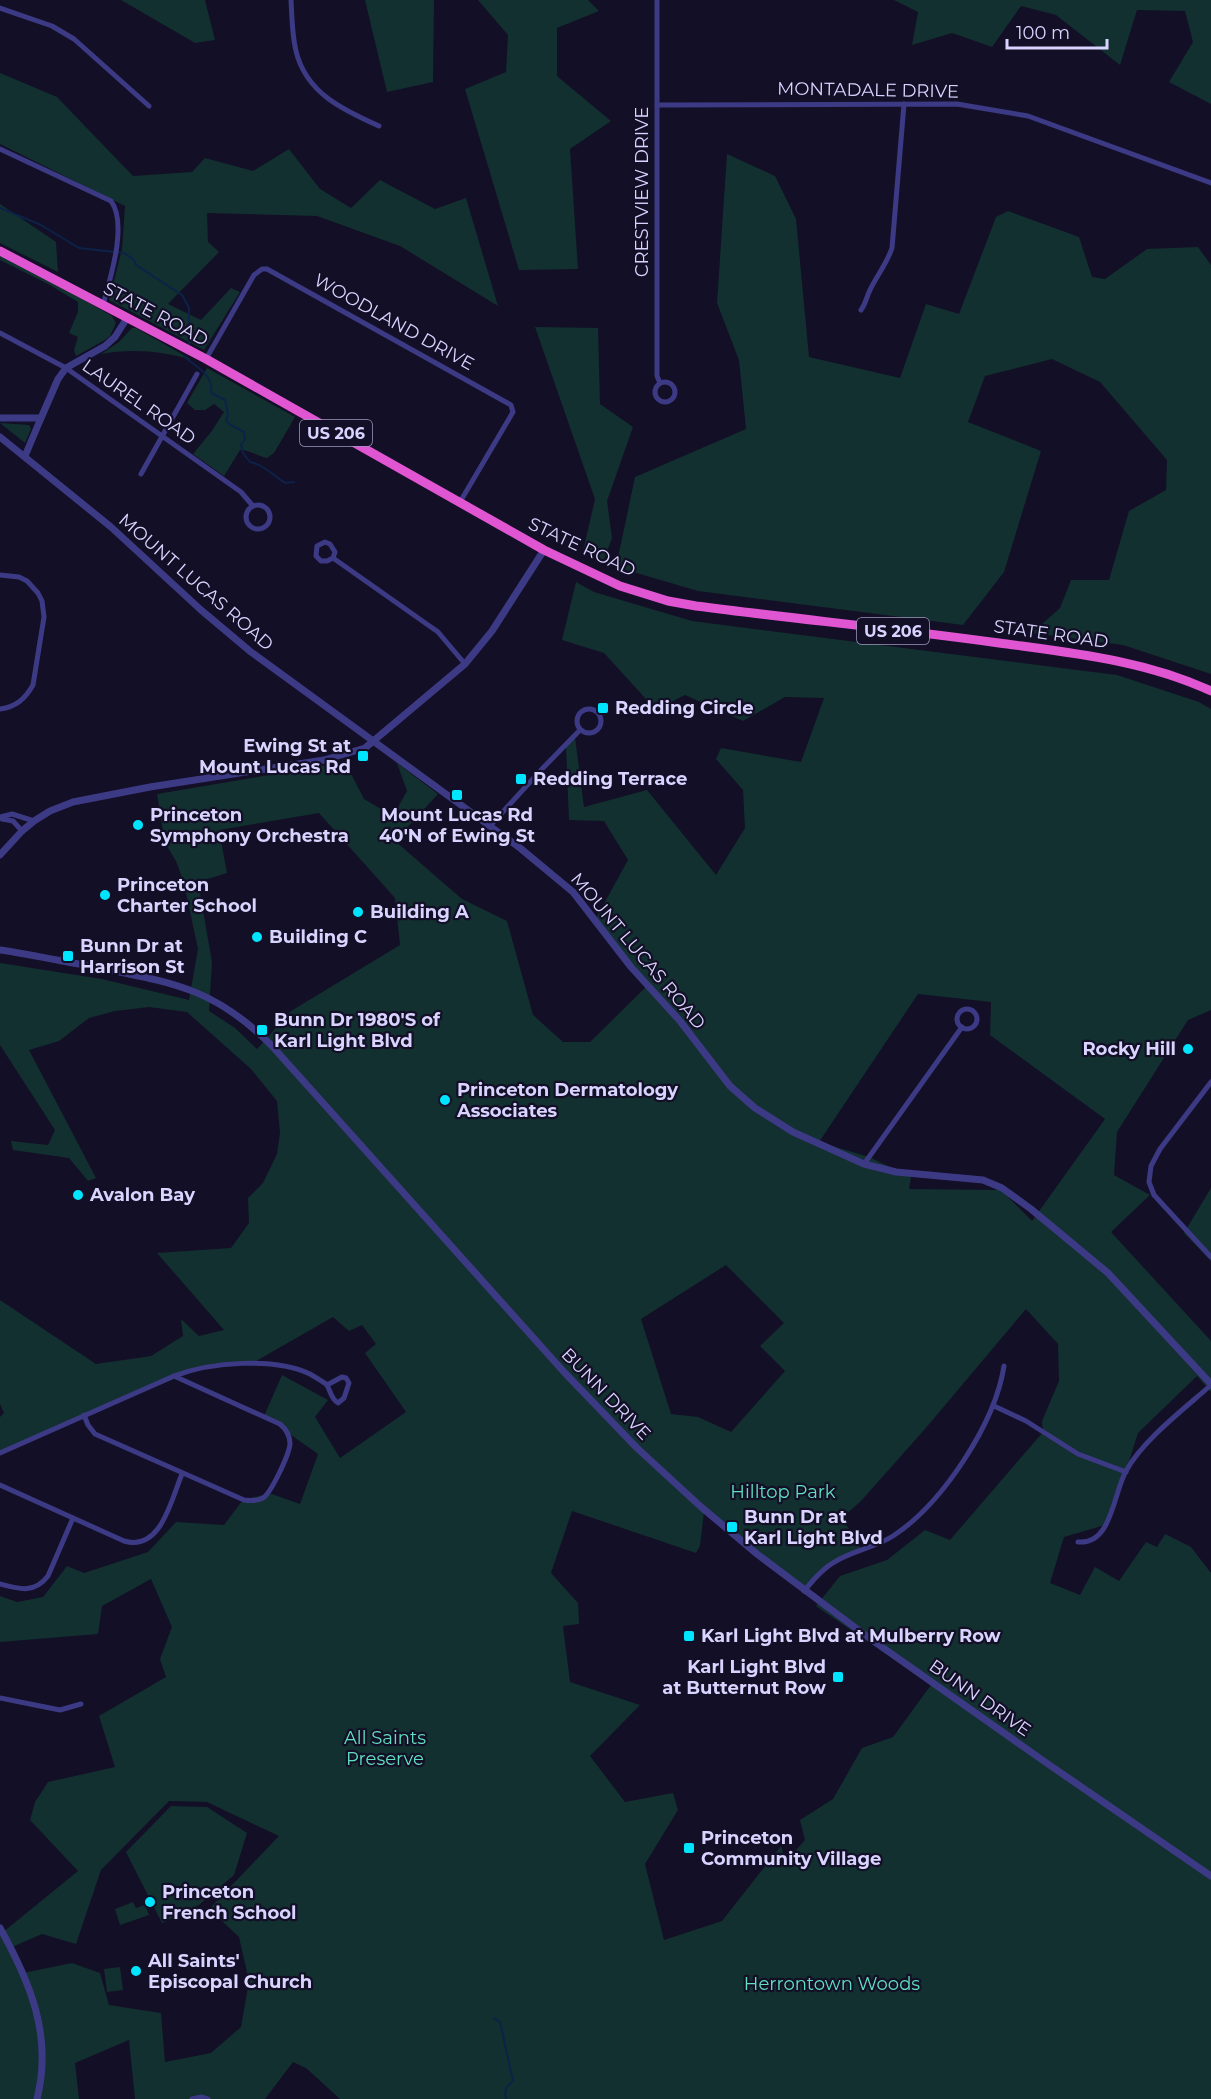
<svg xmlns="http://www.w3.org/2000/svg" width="1211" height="2099" viewBox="0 0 1211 2099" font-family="Montserrat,sans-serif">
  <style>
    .green { fill: #12302f; fill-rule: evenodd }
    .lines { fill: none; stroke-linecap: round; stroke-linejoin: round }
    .stream { stroke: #0c2248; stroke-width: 2 }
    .minor { stroke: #3d3a85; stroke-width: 5 }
    .tertiary { stroke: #3d3a85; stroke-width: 7 }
    .trunk { stroke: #e055d1; stroke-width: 9 }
    .poi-dot { fill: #00e5ff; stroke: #130f26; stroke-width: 2 }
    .labels { text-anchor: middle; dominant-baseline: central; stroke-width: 4.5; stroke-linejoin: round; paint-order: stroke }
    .shield { fill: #130f26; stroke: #9e99be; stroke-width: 1.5 }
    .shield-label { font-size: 16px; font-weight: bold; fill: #d9d4ff }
    .street-label { font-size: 18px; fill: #d9d4ff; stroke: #130f26 }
    .poi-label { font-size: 18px; font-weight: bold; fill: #d9d4ff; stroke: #130f26; text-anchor: start }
    .park-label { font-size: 18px; fill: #5fe0c0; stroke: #130f26 }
  </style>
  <rect width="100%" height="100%" fill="#130f26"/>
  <g class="green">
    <polygon points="121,0 205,0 215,40 195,43"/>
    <polygon points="365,0 434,0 433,82 387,92"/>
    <polygon points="478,0 588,0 599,11 557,28 557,76 611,121 570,149 578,269 519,270 465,89 506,72 508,35"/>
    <polygon points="894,0 1211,0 1211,104 1169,82 1193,42 1185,11 1137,10 1120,65 1056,15 1021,6 992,47 952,33 912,45 918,12"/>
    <polygon points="0,73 57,97 133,176 192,172 205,158 253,171 289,149 320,189 351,208 380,180 435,209 466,198 498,306 400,246 317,216 207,213 208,242 219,252 168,304 201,320 231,288 240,292 204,350 109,300 122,249 125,206 0,144"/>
    <polygon points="727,154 775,176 796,219 809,357 900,378 926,304 959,314 996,217 1008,211 1079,237 1092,277 1105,279 1147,249 1198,247 1211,265 1211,674 1123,645 1032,633 1060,608 1071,580 1109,580 1129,511 1166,490 1167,460 1100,382 1052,359 985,376 968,422 1041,451 1004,572 963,625 698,591 616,567 635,477 746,429 739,360 717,303"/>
    <polygon points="0,204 56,242 58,272 0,243"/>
    <polygon points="0,255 51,281 112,316 116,323 110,336 105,340 76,356 74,350 78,337 69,333 78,312 78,302 48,284 0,260"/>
    <polygon points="535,327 598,328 600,404 633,427 607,501 612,538 603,562 583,551 595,499"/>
    <path d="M132,328H136L192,360C165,351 129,348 101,354L119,342Z"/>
    <path d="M207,368L295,417L274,453L267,458C258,456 249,450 240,450L224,476L193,454L211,432L224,412L214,404L205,410H195L187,403Z"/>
    <polygon points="0,423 29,425 31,429 25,443"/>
    <path d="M576,582L594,592L692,621L1117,675L1199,702L1211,709V1010L1188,1020L1117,1132L1114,1175L1150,1195L1111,1232L1211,1341V1392L1197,1376L1138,1433L1126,1471L1105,1525L1064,1537L1050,1583L1080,1595L1095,1567L1119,1581L1146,1542L1157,1547L1165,1534L1191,1547L1211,1573V2099H340L306,2068L293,2062L265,2099H135L129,2040L75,2063L79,2099H0V1930L2,1933L78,1871L30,1820L35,1802L48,1782L115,1767L99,1716L166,1677L160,1659L172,1627L151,1579L102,1606L98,1634L0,1642V1596L17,1602L43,1597L67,1566L84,1573L148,1552L176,1522L224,1525L242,1501L269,1493L300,1504L318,1454L264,1416L282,1375L328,1400L315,1417L340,1458L406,1412L365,1353L376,1344L362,1325L349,1331L333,1317L251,1364L205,1366L0,1452V1417L4,1413L0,1404V1300L96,1364L151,1356L183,1336L181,1319L199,1336L224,1330L157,1253L231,1248L249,1223L248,1198L263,1183L277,1154L280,1133L277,1101L251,1069L187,1012L149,1007L115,1011L89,1018L59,1041L29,1050L96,1178L88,1181L69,1158L13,1150L11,1141L48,1145L55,1130L0,1045V963L102,979L189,1000L198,949L184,883L176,861L165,843L157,794L345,762L364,799L393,816L407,791L397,763L438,794L395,841L462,899L507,921L533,1015L563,1042H590L647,986L595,920L628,860L604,821L569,820L566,747L575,737L584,807L647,790L716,875L745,828L743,790L716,759L721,748L801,762L824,698L785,697L743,721L685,695L656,710L604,653L562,640ZM319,813L395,898L400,945L291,1011L257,1049L235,1028L209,1011L212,962L198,882L227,873L219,830ZM918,994L991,1002L990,1035L1105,1119L1032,1221L1001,1190L909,1189L911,1177L869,1157L819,1142ZM726,1265L784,1323L760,1346L785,1371L731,1432L698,1417L671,1414L641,1319ZM1026,1309L1058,1344L1059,1381L1042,1421L1043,1432L950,1540L925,1530L887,1560L840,1576L816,1606L931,1685L893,1737L862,1748L833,1799L800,1820L805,1840L786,1861L781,1846L722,1921L664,1940L645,1864L678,1810L673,1793L625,1802L590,1756L640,1705L570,1682L563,1626L579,1624L578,1603L551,1573L572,1511L696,1553L700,1546L704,1512L804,1591L837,1560L862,1550L842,1518L861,1501L925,1429ZM169,1801L207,1802L279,1836L209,1909L239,1937L249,1981L241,2027L211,2053L165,2062L161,2013L109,2005L100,1973L72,1963L23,1973L10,1948L42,1934L76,1944L101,1870Z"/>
    <polygon points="1211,1188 1211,1261 1184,1233"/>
    <polygon points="171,1806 207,1807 247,1833 234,1875 199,1905 162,1923 126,1852"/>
    <polygon points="133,1902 136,1908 145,1905 149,1915 120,1925 115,1909"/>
    <polygon points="120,1967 123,1990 107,1992 104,1969"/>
  </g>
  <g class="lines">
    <g class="stream">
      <polyline points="0,208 41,225 79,248 124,253 134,260 136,265 182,295 189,308 189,344"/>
      <path d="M184,356C195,367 214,374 211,393L225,400L228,414L226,420L229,424L244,432L245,439L241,445L243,453L250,462C264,465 273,475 285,483L294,482"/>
      <path d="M494,2018L500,2022L513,2081C506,2086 504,2090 506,2099"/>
    </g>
    <g class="minor">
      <path d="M291,0C292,17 292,35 296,51C306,93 343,110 379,126"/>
      <polyline points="657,0 657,376 660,383"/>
      <polyline points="0,8 52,26 74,39 149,106"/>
      <polyline points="657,105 957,104 1028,116 1211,183"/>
      <path d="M0,149L111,201C128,224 110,279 103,305"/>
      <path d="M861,310C866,303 867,295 871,288C878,274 887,263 892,248L904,104"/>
      <polyline points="0,333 66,368 241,492 253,506"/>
      <polyline points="206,359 254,275 262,269 267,269 511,405 513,412 460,502"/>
      <circle cx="665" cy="392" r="10"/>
      <polyline points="141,474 197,374"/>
      <circle cx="258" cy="517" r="12"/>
      <polyline points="333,558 327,561 321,561 316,556 317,546 325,542 330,544 335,552 333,558 438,632 465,664"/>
      <path d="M0,575L19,577L27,581L38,593L42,601L44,617L33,685C25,699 16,707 0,709"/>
      <circle cx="589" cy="721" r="12"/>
      <polyline points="0,817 12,814 34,821"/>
      <polyline points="2,819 13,821 22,831"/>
      <polyline points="490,826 541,770 580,730"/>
      <circle cx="967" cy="1019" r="10"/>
      <polyline points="1211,1082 1160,1149 1151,1166 1149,1182 1154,1195 1211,1257"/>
      <polyline points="864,1164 962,1027"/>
      <path d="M174,1376C211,1362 274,1357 310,1374C315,1377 322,1381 326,1384C331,1390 330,1398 338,1403L344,1398L349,1383L346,1378L342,1377L327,1385"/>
      <polyline points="994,1406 1026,1421 1078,1454 1126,1472"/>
      <path d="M0,1453L174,1376L280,1424C286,1429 290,1436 290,1444C289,1455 271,1493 263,1498C257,1501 251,1501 244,1500L95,1434L88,1425L84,1415"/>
      <path d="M0,1485L124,1541C161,1552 171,1500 182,1474"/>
      <path d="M1078,1542C1112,1545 1113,1494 1126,1471C1143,1440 1184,1409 1211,1385"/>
      <path d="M0,1584C19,1589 34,1594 48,1576L73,1518"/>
      <path d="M804,1591C814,1579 824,1567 838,1560C856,1550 876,1547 893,1536C942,1504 995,1424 1004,1366"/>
      <polyline points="0,1698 60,1710 81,1704"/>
      <polyline points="192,2099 202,2097 208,2099"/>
    </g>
    <g class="tertiary">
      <polyline points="0,418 41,418 58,379 66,368 105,346 115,337 127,318"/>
      <polyline points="0,437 111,527 201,610 251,652 520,848 573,892 631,967 680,1021 730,1086 755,1108 793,1132 864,1164 896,1172 983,1180 1002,1188 1031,1209 1108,1273 1211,1384"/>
      <polyline points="25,456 41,418"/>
      <polyline points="0,855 22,831 34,821 50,811 73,802 150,787 324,760 365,748 465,664 492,631 544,550"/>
      <path d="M0,950C33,955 66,962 100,968C174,983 216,989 272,1046L564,1372L637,1448L700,1506L757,1554L865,1635L1048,1764L1211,1876"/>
      <path d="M0,1928C30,1982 53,2036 37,2099"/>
    </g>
    <path class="trunk" d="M0,251L206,359L544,550L620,586L668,601L696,606C797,619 898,629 999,643C1072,653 1144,660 1211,691"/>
  </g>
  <g class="poi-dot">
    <rect x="597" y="702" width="12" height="12" rx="3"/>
    <rect x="357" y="750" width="12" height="12" rx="3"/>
    <rect x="515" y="773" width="12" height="12" rx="3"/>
    <rect x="451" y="789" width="12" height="12" rx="3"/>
    <circle cx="138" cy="825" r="6"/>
    <circle cx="105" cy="895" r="6"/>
    <circle cx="358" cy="912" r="6"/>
    <circle cx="257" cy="937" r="6"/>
    <rect x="62" y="950" width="12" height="12" rx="3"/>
    <rect x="256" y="1024" width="12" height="12" rx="3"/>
    <circle cx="1188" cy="1049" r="6"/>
    <circle cx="445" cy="1100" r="6"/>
    <circle cx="78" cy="1195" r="6"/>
    <rect x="726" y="1521" width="12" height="12" rx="3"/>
    <rect x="683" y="1630" width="12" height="12" rx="3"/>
    <rect x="832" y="1671" width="12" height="12" rx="3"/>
    <rect x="683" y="1842" width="12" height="12" rx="3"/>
    <circle cx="150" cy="1902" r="6"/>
    <circle cx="136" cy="1971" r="6"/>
  </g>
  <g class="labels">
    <g class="shield">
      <rect x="300" y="420" width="72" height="26" rx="4.5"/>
      <rect x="857" y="618" width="72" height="26" rx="4.5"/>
    </g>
    <g class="shield-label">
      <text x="336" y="433">US 206</text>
      <text x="893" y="631">US 206</text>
    </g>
    <g class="street-label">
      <text transform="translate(868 90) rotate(1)">MONTADALE DRIVE</text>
      <text transform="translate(642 192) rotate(-90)">CRESTVIEW DRIVE</text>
      <text transform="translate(156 314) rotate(28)">STATE ROAD</text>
      <text transform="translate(394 322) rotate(29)">WOODLAND DRIVE</text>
      <text transform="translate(139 402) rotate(35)">LAUREL ROAD</text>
      <text transform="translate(582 547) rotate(25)">STATE ROAD</text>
      <text transform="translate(196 582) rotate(41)">MOUNT LUCAS ROAD</text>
      <text transform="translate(1051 634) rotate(8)">STATE ROAD</text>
      <text transform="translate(638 951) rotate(50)">MOUNT LUCAS ROAD</text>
      <text transform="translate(606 1394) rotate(46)">BUNN DRIVE</text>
      <text transform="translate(980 1698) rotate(35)">BUNN DRIVE</text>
    </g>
    <g class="poi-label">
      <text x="615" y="708">Redding Circle</text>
      <text x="351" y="746" text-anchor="end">Ewing St at<tspan x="351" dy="21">Mount Lucas Rd</tspan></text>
      <text x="533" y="779">Redding Terrace</text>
      <text x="150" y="815">Princeton<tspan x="150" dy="21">Symphony Orchestra</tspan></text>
      <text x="457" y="815" text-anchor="middle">Mount Lucas Rd<tspan x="457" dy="21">40'N of Ewing St</tspan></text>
      <text x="117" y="885">Princeton<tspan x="117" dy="21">Charter School</tspan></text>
      <text x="370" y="912">Building A</text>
      <text x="269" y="937">Building C</text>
      <text x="80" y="946">Bunn Dr at<tspan x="80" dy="21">Harrison St</tspan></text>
      <text x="274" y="1020">Bunn Dr 1980'S of<tspan x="274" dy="21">Karl Light Blvd</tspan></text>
      <text x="1176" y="1049" text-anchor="end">Rocky Hill</text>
      <text x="457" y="1090">Princeton Dermatology<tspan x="457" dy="21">Associates</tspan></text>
      <text x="90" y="1195">Avalon Bay</text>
      <text x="744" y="1517">Bunn Dr at<tspan x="744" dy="21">Karl Light Blvd</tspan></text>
      <text x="701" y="1636">Karl Light Blvd at Mulberry Row</text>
      <text x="826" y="1667" text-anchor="end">Karl Light Blvd<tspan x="826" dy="21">at Butternut Row</tspan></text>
      <text x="701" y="1838">Princeton<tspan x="701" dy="21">Community Village</tspan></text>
      <text x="162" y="1892">Princeton<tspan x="162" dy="21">French School</tspan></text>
      <text x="148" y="1961">All Saints'<tspan x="148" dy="21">Episcopal Church</tspan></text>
    </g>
    <g class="park-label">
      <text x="783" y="1492">Hilltop Park</text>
      <text x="385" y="1738">All Saints<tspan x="385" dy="21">Preserve</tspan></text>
      <text x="832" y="1984">Herrontown Woods</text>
    </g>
  </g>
  <path d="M1007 39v9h100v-9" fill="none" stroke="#d9d4ff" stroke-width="3"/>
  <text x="1016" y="39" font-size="18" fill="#d9d4ff" stroke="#130f26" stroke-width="4.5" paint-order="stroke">100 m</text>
</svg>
